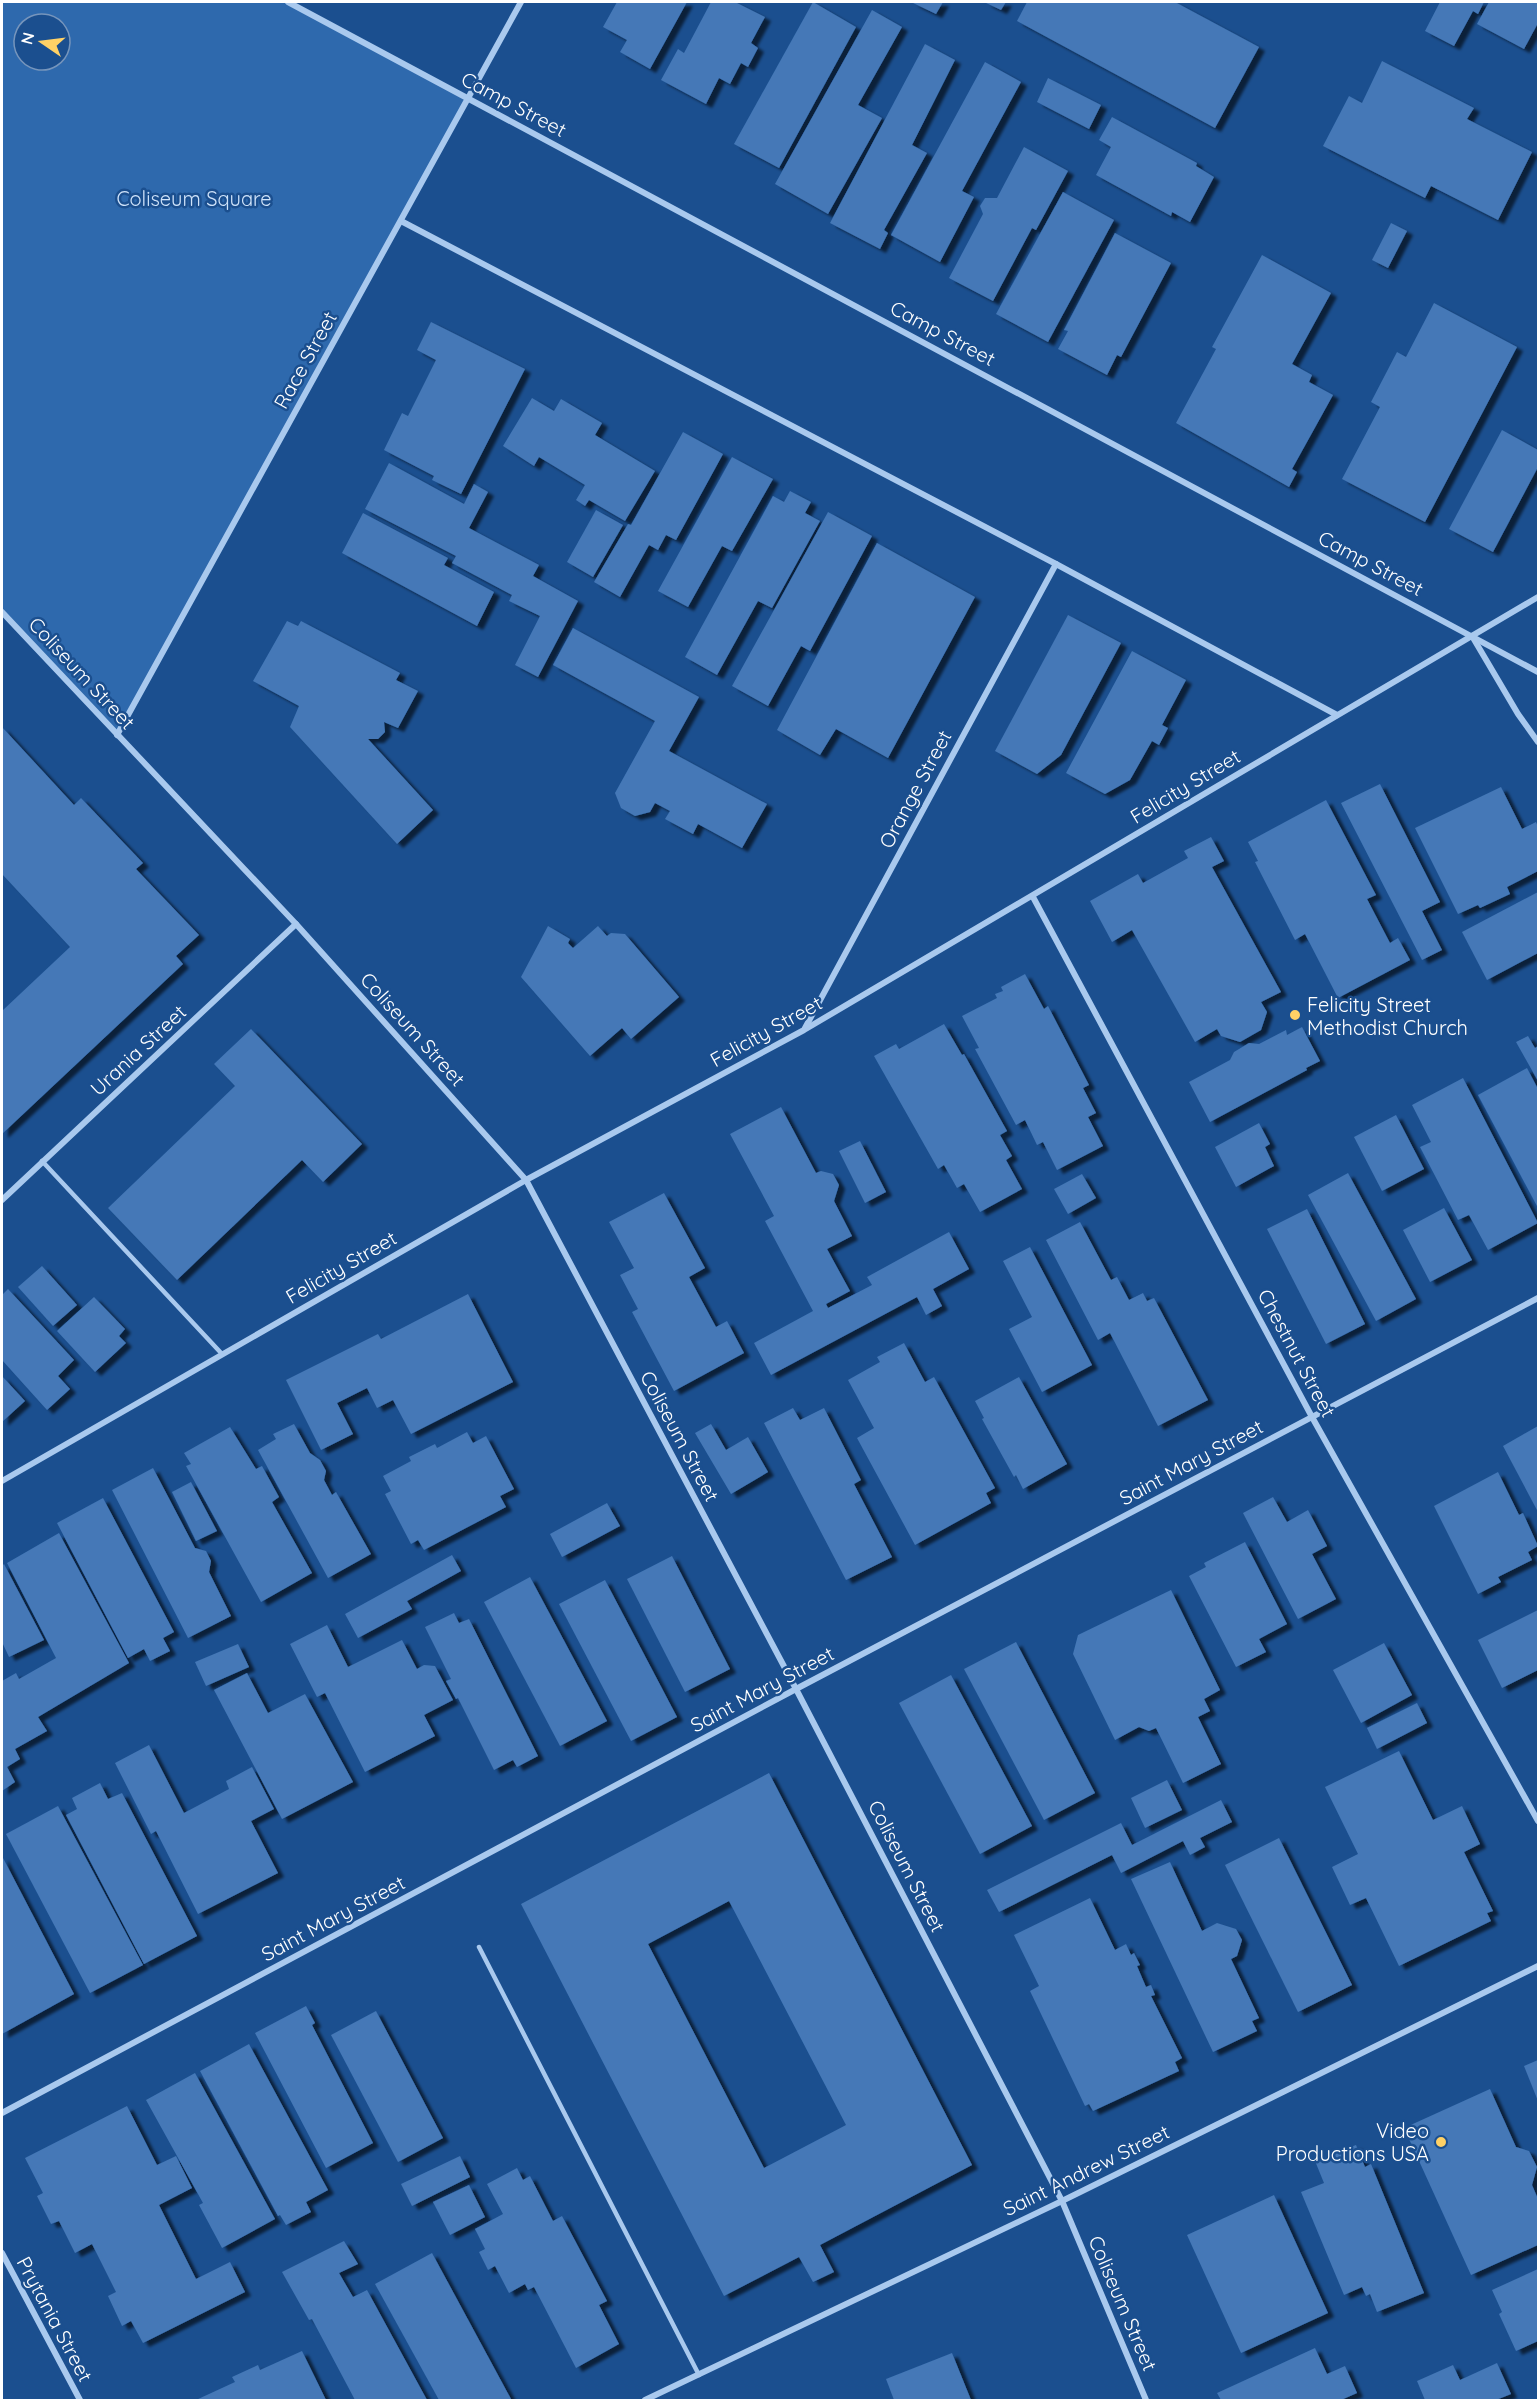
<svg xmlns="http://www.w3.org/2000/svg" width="1540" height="2402" viewBox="0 0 1540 2402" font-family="Quicksand,sans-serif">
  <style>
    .green { fill: #2e69ad; fill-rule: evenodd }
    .building { fill: #4478b7; fill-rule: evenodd; filter: url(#shadow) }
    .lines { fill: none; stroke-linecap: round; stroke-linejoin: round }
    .service { stroke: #a9c9ee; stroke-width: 4.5 }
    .minor { stroke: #a9c9ee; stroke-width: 6 }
    .poi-dot { fill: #ffd166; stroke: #1b4f8f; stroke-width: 2 }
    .labels { text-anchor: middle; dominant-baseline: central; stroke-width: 5; stroke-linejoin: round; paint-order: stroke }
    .street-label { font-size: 20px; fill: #fff; stroke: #1b4f8f }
    .park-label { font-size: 20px; fill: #cfe3fa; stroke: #1b4f8f }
    .poi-label { font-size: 20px; fill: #fff; stroke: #1b4f8f; text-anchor: start }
  </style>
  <defs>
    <filter id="shadow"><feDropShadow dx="6" dy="4" stdDeviation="1.5" flood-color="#0009"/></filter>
  </defs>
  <rect width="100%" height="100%" fill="#1b4f8f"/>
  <path class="green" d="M2,2H288L469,99L117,735L2,612ZM24,24H60V60H24Z"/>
  <g class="building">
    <polygon points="617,2 687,2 650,69 620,52 627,40 603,27"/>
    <polygon points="711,2 735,2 765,17 751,43 758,48 748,67 741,63 730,84 719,78 706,104 661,80 678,49 684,53"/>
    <polygon points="813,2 856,27 779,168 734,144"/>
    <polygon points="911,2 943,2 936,14"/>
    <polygon points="984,2 1006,2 1001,10"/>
    <polygon points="1027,2 1175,2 1259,47 1215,128 1017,21"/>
    <polygon points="1440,2 1484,2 1478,14 1473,11 1454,46 1425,31"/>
    <polygon points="1489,2 1538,2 1538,23 1524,49 1477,24"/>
    <polygon points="872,10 902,27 858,105 882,118 828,214 775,184"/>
    <polygon points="925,44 955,60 912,145 927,153 884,230 888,233 880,249 830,223"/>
    <polygon points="1382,61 1474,108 1467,119 1532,152 1498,220 1431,186 1425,198 1323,146 1349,96 1362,103"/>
    <polygon points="985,62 1021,82 962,191 974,197 940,262 891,235"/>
    <polygon points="1048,78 1101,105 1089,129 1037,102"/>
    <polygon points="1112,117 1197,163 1196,166 1214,177 1190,222 1172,212 1171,216 1096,175 1111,147 1099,140"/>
    <polygon points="1024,147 1068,171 1036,230 1032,228 993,301 949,278 983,214 980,206 985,198 997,198"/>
    <polygon points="1063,192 1114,220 1048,342 996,314"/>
    <polygon points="1391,223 1407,231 1388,268 1372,260"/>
    <polygon points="1115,233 1171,263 1121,357 1117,355 1107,375 1058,349 1068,331 1064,330"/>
    <polygon points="1262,255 1331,293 1292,364 1312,375 1309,382 1333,395 1292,469 1297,472 1289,487 1176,423 1216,349 1212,347"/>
    <polygon points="1434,303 1517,347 1425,522 1342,479 1380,407 1371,402 1397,352 1406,357"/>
    <polygon points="431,322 525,369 461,494 432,480 434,476 384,450 402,413 408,416 436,360 417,350"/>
    <polygon points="532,398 554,411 561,399 602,423 595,435 655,471 625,521 589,500 585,506 576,500 585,485 539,457 534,466 503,446"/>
    <polygon points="1502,430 1538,450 1538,467 1493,552 1449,529"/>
    <polygon points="683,432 723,454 676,540 666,535 658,550 649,545 620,597 594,582 628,524 631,525"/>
    <polygon points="732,457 773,479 732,551 722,546 688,607 658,591"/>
    <polygon points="389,463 464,504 474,484 488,492 469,528 539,565 533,576 578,601 538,677 515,665 540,616 509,601 512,595 452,563 456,556 365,509"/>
    <polygon points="790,491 811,502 805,513 820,521 772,608 758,601 717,675 685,657 773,496 784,502"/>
    <polygon points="596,510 623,525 593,577 567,562"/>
    <polygon points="828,512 872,536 810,651 801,646 768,706 732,686"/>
    <polygon points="363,513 448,558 444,565 494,592 477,626 342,553"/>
    <polygon points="877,543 975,597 888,758 836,729 820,755 777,730"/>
    <polygon points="1068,615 1121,643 1061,755 1037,774 995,751"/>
    <polygon points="287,621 298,626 301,621 400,673 396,680 418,691 398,728 384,722 385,732 378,739 368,739 433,810 397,844 290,727 299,706 253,681"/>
    <polygon points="573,628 699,697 669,751 767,804 742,848 698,824 693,834 665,819 670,811 655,803 650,812 635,816 621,808 615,793 655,721 553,665"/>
    <polygon points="1132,651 1186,680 1162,725 1168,728 1159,745 1152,741 1130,780 1105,794 1066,773"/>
    <polygon points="2,727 74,805 81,798 143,863 136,869 199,935 176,956 183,964 2,1134 2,1011 70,947 2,874"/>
    <polygon points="1380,784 1440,902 1422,911 1442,950 1422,960 1341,803"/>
    <polygon points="1501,787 1522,829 1536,822 1538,827 1538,871 1507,887 1510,894 1480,908 1478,905 1458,914 1415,828"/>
    <polygon points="1326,800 1376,895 1367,899 1390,943 1398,938 1410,960 1338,998 1305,934 1295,940 1255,862 1258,861 1248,842"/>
    <polygon points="1211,837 1224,861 1212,867 1281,992 1261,1002 1267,1012 1261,1030 1240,1042 1221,1036 1217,1029 1195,1042 1132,930 1112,942 1090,901 1138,874 1143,883 1188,858 1184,851"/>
    <polygon points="1538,892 1538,953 1487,980 1462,932"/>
    <polygon points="548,926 570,939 568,943 573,948 598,926 607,936 611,933 625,934 679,997 631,1039 622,1028 590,1056 521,977"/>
    <polygon points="1025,974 1044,1009 1048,1006 1089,1085 1083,1088 1096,1113 1088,1117 1103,1146 1057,1170 1043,1142 1037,1145 1025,1120 1016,1125 975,1049 979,1048 962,1016 997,998 995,994 1003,991 1001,987"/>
    <polygon points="944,1024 962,1055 964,1054 1007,1131 1000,1135 1012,1156 1006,1160 1022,1189 980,1212 964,1184 957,1188 944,1165 938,1169 874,1056 896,1044 899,1049"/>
    <polygon points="1302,1027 1320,1061 1306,1068 1307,1070 1210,1122 1189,1082 1230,1060 1234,1052 1249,1043 1259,1044 1286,1030 1287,1035"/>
    <polygon points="251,1029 362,1144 323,1182 302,1160 177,1280 108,1208 235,1086 214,1064"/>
    <polygon points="1528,1036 1535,1048 1538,1046 1538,1081 1516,1042"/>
    <polygon points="1527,1068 1538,1089 1538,1208 1478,1095"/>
    <polygon points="1463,1078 1538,1223 1488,1250 1469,1215 1458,1220 1420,1147 1431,1142 1412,1105"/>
    <polygon points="781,1107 816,1173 821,1171 833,1174 839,1185 834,1201 852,1236 827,1249 850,1291 826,1304 828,1308 872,1285 867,1277 949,1232 969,1269 933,1289 942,1306 926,1315 917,1297 771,1375 754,1343 813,1311 765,1221 774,1216 730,1134"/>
    <polygon points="1396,1115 1424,1169 1382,1191 1354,1137"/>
    <polygon points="1259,1123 1270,1144 1265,1147 1274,1166 1236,1187 1215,1147"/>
    <polygon points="860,1141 886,1192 865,1203 839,1151"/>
    <polygon points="1348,1173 1416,1299 1376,1321 1308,1195"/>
    <polygon points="1082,1174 1096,1198 1068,1214 1054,1189"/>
    <polygon points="664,1193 705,1268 689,1277 716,1327 727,1321 744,1353 674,1391 632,1312 638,1309 620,1275 634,1268 609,1222"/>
    <polygon points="1444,1208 1472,1260 1430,1282 1403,1230"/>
    <polygon points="1307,1209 1365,1324 1326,1344 1267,1229"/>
    <polygon points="1080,1222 1111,1280 1117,1277 1129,1300 1143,1293 1147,1301 1154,1298 1208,1400 1158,1426 1110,1333 1098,1340 1046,1240"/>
    <polygon points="1030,1247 1092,1365 1042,1392 1009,1329 1032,1317 1003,1261"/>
    <polygon points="42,1266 77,1305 53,1326 18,1287"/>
    <polygon points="8,1289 74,1360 58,1376 70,1389 47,1410 2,1360 2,1295"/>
    <polygon points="468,1294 513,1382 411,1434 393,1400 377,1408 367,1388 337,1403 353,1434 321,1450 286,1380 378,1334 381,1339"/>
    <polygon points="94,1297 125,1329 119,1336 126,1343 95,1372 57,1331"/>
    <polygon points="904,1343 925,1382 934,1377 995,1488 986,1493 991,1503 915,1545 857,1438 874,1428 848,1380 880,1362 877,1357"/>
    <polygon points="2,1376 25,1401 2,1422"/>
    <polygon points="1019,1377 1067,1464 1023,1489 1016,1475 1014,1477 982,1419 984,1418 975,1401"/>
    <polygon points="793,1408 800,1420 824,1408 861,1480 854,1484 892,1557 846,1580 764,1423"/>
    <polygon points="294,1424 310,1453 320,1460 326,1471 324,1480 332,1495 336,1492 371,1554 328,1578 258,1450 276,1439 273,1434"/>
    <polygon points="711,1424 726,1450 748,1437 768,1472 731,1494 695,1433"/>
    <polygon points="1538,1426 1538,1512 1503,1446"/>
    <polygon points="230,1427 256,1469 262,1466 279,1497 272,1502 312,1573 261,1602 186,1466 191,1464 184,1453"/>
    <polygon points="467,1432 473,1443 486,1436 514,1489 500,1496 506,1507 424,1550 418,1540 411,1544 385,1494 391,1491 383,1476 411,1461 409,1457 435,1444 437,1448"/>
    <polygon points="153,1468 195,1548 206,1551 211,1561 209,1572 231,1616 188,1638 112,1490"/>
    <polygon points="1498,1472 1519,1515 1523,1513 1538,1546 1528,1552 1532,1560 1498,1577 1501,1582 1478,1594 1434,1506"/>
    <polygon points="191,1482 217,1531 196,1541 172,1492"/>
    <polygon points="1273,1497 1287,1522 1308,1510 1327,1546 1312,1554 1336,1599 1298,1619 1243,1513"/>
    <polygon points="103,1498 174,1632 163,1638 170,1651 150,1661 144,1649 128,1658 57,1523"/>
    <polygon points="607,1503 620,1526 562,1557 550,1534"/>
    <polygon points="59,1533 129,1663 38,1717 47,1731 15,1749 20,1759 7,1767 15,1782 2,1791 2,1681 16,1673 19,1679 56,1658 7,1563"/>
    <polygon points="1245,1542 1287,1624 1259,1639 1266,1652 1236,1667 1189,1576 1206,1567 1204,1563"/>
    <polygon points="452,1555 461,1571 407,1601 412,1609 358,1638 345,1614"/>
    <polygon points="672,1556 730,1669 685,1692 627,1579"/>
    <polygon points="4,1564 44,1640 9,1657 2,1642 2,1566"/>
    <polygon points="530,1577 607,1721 560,1746 484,1602"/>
    <polygon points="605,1580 677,1717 631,1741 559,1604"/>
    <polygon points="1171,1590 1220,1690 1204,1699 1210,1711 1198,1717 1221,1764 1183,1783 1156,1728 1149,1731 1139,1727 1115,1740 1073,1654 1078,1635"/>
    <polygon points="1538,1610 1538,1670 1502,1688 1478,1640"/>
    <polygon points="454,1613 459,1623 469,1619 538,1756 517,1767 513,1760 494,1770 458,1698 456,1699 446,1681 451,1679 425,1627"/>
    <polygon points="327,1625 348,1667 402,1640 417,1669 424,1665 435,1666 453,1700 424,1715 435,1736 365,1772 325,1693 317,1697 290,1644"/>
    <polygon points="1016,1642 1095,1793 1044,1820 964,1669"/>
    <polygon points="1384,1643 1412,1695 1361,1723 1333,1670"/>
    <polygon points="238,1644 249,1667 206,1686 195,1662"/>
    <polygon points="247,1673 268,1713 305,1694 353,1782 282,1819 214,1690"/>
    <polygon points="951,1675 1032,1826 980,1854 899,1703"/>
    <polygon points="1417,1703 1427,1723 1377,1749 1367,1728"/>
    <polygon points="149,1745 184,1813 229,1789 226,1781 252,1767 274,1809 251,1821 278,1873 198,1914 156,1831 151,1834 115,1763"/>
    <polygon points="1399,1751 1433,1820 1462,1806 1480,1844 1464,1852 1493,1911 1487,1913 1491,1921 1399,1966 1366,1898 1350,1905 1332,1867 1358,1854 1325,1787"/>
    <path d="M769,1773L972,2165L820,2245L834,2272L813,2282L799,2257L724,2296L521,1904ZM729,1901L846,2125L764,2168L648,1944Z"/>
    <polygon points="1167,1780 1182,1810 1145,1828 1131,1798"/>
    <polygon points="100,1783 108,1799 122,1793 197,1936 144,1964 66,1815 77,1809 72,1798"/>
    <polygon points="1221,1800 1232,1822 1200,1838 1205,1847 1190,1855 1183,1841 1121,1873 1112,1855 999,1912 987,1890 1121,1823 1132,1845"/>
    <polygon points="58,1806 143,1965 90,1993 6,1834"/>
    <polygon points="1279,1838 1352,1985 1298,2012 1225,1865"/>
    <polygon points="2,1856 74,1994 2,2034"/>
    <polygon points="1170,1862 1202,1931 1217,1923 1236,1929 1242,1940 1237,1956 1231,1959 1259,2018 1252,2021 1257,2031 1213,2052 1131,1879"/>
    <polygon points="1090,1898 1115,1950 1126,1944 1131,1955 1134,1953 1140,1965 1137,1966 1146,1987 1151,1985 1155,1995 1151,1996 1182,2058 1175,2062 1179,2071 1093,2111 1089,2104 1085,2106 1030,1991 1039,1986 1014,1935"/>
    <polygon points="306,2006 315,2023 312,2025 373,2143 326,2168 255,2033"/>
    <polygon points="376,2011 443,2138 398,2162 331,2035"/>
    <polygon points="249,2044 328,2190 306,2202 311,2212 286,2225 280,2215 278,2216 200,2071"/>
    <polygon points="1538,2060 1538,2101 1524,2066"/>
    <polygon points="195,2073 275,2219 222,2248 199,2205 203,2203 146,2100"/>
    <polygon points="1490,2089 1516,2147 1529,2151 1537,2167 1532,2185 1538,2199 1538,2245 1471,2275 1404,2128"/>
    <polygon points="127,2106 157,2165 176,2156 192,2188 159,2205 196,2279 230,2262 245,2292 143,2343 131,2321 122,2326 108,2296 116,2292 92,2244 75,2253 59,2221 51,2224 37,2196 43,2193 25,2158"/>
    <polygon points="1356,2145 1365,2167 1371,2164 1424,2293 1377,2312 1370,2294 1366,2296 1362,2287 1344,2295 1301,2192 1324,2183 1315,2161"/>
    <polygon points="460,2156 470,2177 412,2206 401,2184"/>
    <polygon points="517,2168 523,2180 530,2176 553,2221 562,2216 607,2301 599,2305 619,2344 576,2368 534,2287 528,2290 525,2284 509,2293 495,2266 488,2270 479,2252 485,2249 475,2229 503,2214 487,2184"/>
    <polygon points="469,2185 485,2217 450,2235 433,2202"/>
    <polygon points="1274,2195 1328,2313 1241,2353 1187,2235"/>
    <polygon points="344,2241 358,2264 339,2273 353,2297 367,2290 427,2400 355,2400 312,2319 309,2320 282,2272"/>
    <polygon points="432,2253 511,2399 508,2400 439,2400 375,2284"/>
    <polygon points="1538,2269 1538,2341 1516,2351 1499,2314 1502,2312 1492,2290"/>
    <polygon points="1315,2348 1327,2374 1345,2366 1357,2393 1341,2400 1221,2400 1217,2393"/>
    <polygon points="302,2351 326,2400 196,2400 235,2382 232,2377 258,2365 260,2370"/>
    <polygon points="952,2353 971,2400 894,2400 886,2379"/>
    <polygon points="1497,2363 1511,2394 1496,2400 1425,2400 1417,2381 1453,2365 1460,2380"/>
  </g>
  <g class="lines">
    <g class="service">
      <polyline points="42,1161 222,1354"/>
      <polyline points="479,1947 699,2375"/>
    </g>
    <g class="minor">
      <polyline points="288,2 1538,672"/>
      <polyline points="401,221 1056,564 1337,715"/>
      <polyline points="2,612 296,924 526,1180 796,1689 1062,2201 1146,2400"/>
      <polyline points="1472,636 1518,714 1538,742"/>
      <polyline points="117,735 521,2"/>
      <polyline points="1033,897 1312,1417 1538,1821"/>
      <polyline points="805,1028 1056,564"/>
      <polyline points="2,1200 296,924"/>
      <polyline points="2,1481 526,1180 804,1030 1538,597"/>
      <polyline points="2,2113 796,1689 1538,1298"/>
      <polyline points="2,2253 80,2400"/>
      <polyline points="645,2400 1062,2201 1538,1966"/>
    </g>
  </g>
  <g class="poi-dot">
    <circle cx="1295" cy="1015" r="6"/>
    <circle cx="1441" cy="2142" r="6"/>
  </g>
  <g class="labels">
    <g class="street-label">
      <text transform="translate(514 104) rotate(28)">Camp Street</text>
      <text transform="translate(943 333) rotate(28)">Camp Street</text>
      <text transform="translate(305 360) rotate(-61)">Race Street</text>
      <text transform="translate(1371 563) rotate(28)">Camp Street</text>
      <text transform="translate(82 673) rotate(47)">Coliseum Street</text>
      <text transform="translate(1185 786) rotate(-31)">Felicity Street</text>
      <text transform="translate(915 789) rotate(-62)">Orange Street</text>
      <text transform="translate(413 1029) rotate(48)">Coliseum Street</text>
      <text transform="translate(766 1031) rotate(-29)">Felicity Street</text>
      <text transform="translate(138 1050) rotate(-43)">Urania Street</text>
      <text transform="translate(341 1267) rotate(-30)">Felicity Street</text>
      <text transform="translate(1297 1353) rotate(62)">Chestnut Street</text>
      <text transform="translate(680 1436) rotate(62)">Coliseum Street</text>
      <text transform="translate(1191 1462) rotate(-28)">Saint Mary Street</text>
      <text transform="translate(762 1689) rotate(-28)">Saint Mary Street</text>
      <text transform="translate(907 1866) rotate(63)">Coliseum Street</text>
      <text transform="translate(333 1918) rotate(-28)">Saint Mary Street</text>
      <text transform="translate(1086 2170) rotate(-26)">Saint Andrew Street</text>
      <text transform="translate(1123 2303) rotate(67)">Coliseum Street</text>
      <text transform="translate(55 2319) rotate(62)">Prytania Street</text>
    </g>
    <g class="park-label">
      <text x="194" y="198">Coliseum Square</text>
    </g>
    <g class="poi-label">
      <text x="1307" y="1004">Felicity Street<tspan x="1307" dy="23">Methodist Church</tspan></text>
      <text x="1429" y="2130" text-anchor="end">Video<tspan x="1429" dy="23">Productions USA</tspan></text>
    </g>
  </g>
  <rect width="1540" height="2402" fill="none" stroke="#ffffff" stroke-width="6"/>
  <g transform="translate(42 42) rotate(284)"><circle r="28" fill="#1b4f8f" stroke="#7695bc" stroke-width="1.5"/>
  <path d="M0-4.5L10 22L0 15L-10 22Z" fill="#ffd166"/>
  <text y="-9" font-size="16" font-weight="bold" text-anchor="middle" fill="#ffffff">N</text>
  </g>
</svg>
